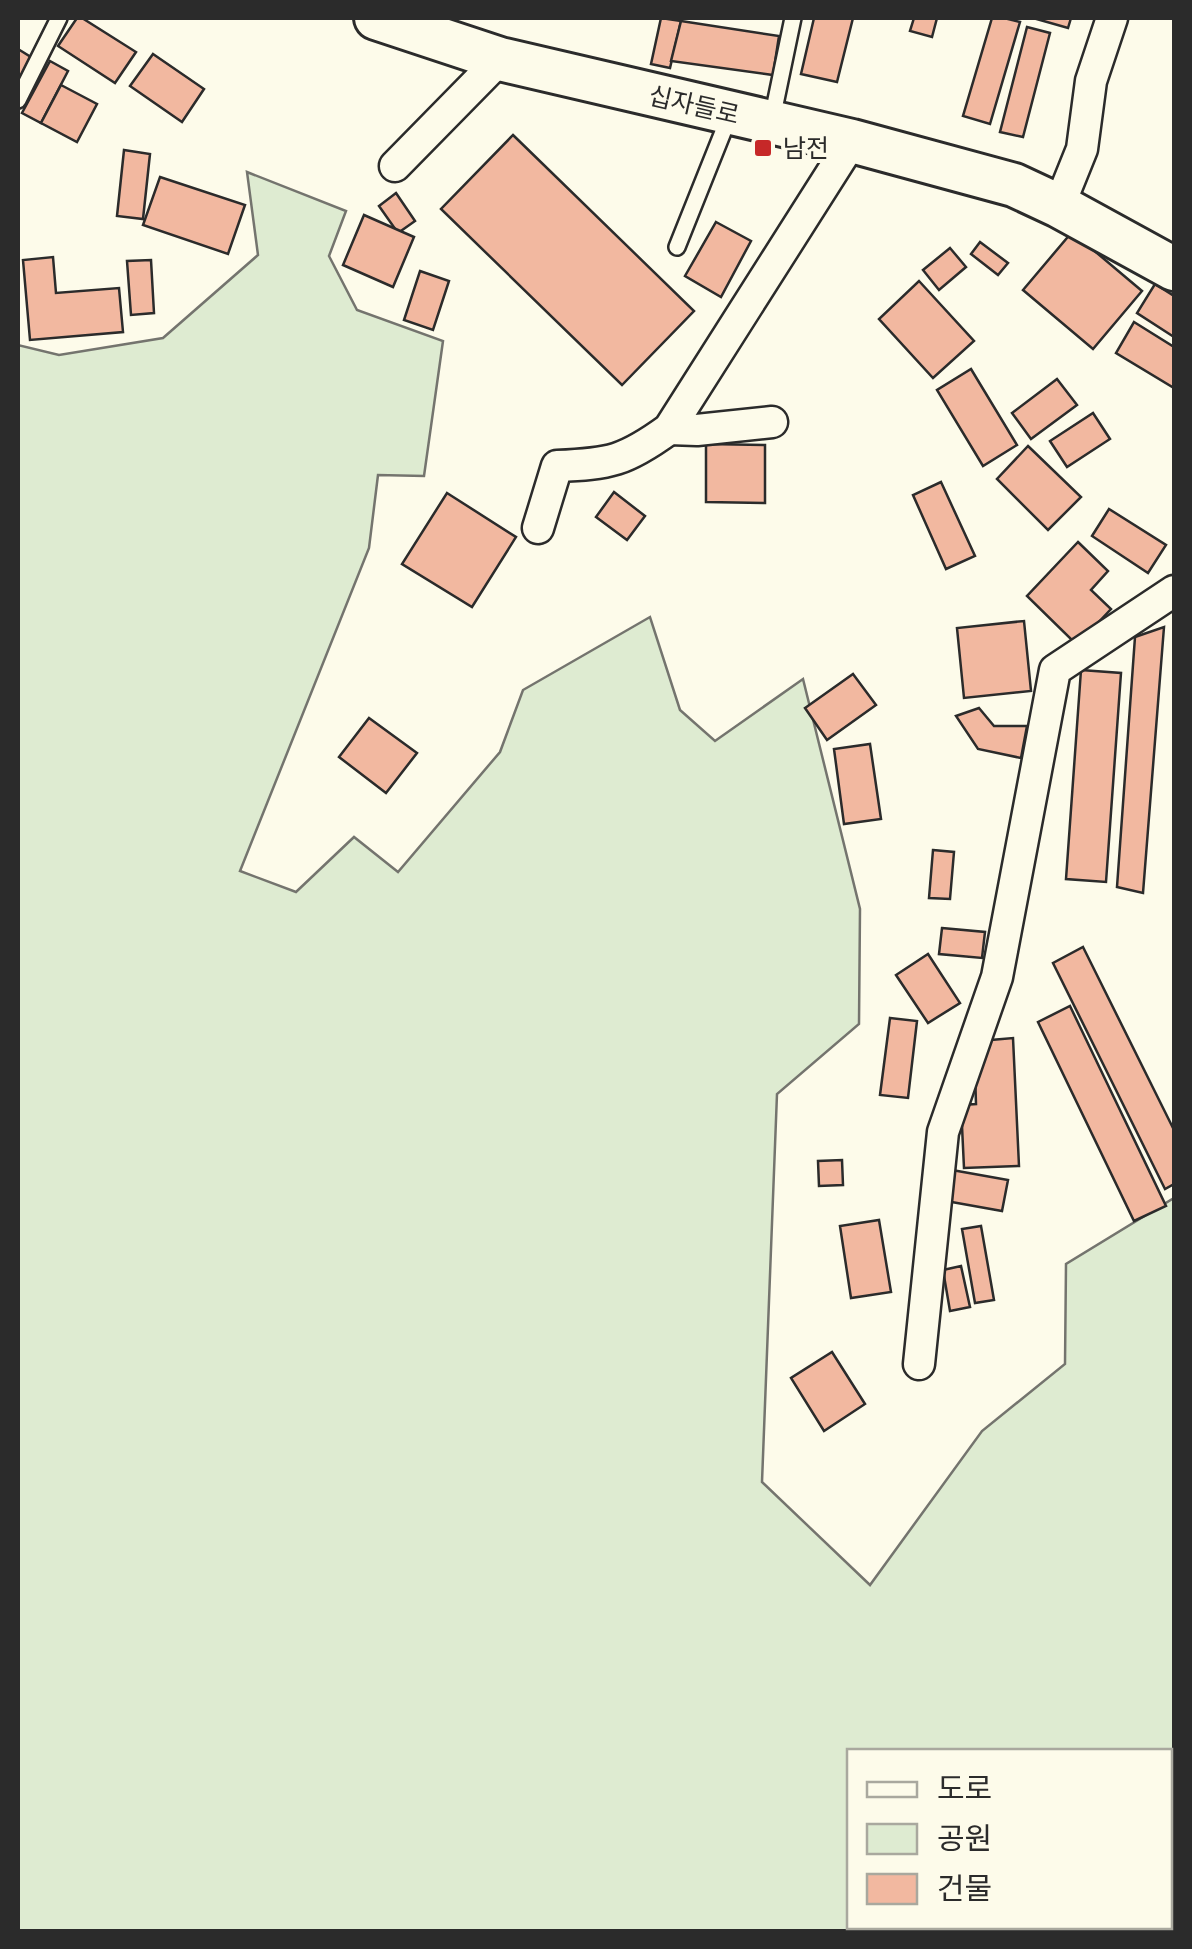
<svg xmlns="http://www.w3.org/2000/svg" width="1192" height="1949" viewBox="0 0 1192 1949" font-family="'Archivo Narrow','Noto Sans KR',sans-serif">
  <style>
    .green { fill: #deebd1; stroke: #74746e; stroke-width: 2.5; fill-rule: evenodd }
    .building { fill: #f2b8a0; stroke: #2b2b2b; stroke-width: 2.5 }
    .lines { fill: none; stroke-linecap: round; stroke-linejoin: round }
    .lane-casing { stroke: #2b2b2b; stroke-width: 20 }
    .street-casing { stroke: #2b2b2b; stroke-width: 35 }
    .secondary-casing { stroke: #2b2b2b; stroke-width: 48 }
    .lane { stroke: #fdfbea; stroke-width: 15 }
    .street { stroke: #fdfbea; stroke-width: 30 }
    .secondary { stroke: #fdfbea; stroke-width: 42 }
    .poi-dot { fill: #c62828; stroke: #fdfbea; stroke-width: 4 }
    .labels { text-anchor: middle; dominant-baseline: central; stroke-width: 8; stroke-linejoin: round; paint-order: stroke }
    .street-label { font-size: 25px; fill: #2b2b2b; stroke: #fdfbea }
    .poi-label { font-size: 25px; fill: #2b2b2b; stroke: #fdfbea; text-anchor: start }
  </style>
  <rect width="100%" height="100%" fill="#fdfbea"/>
  <path class="green" d="M247,172L346,211L329,256L357,310L443,341L424,476L378,475L369,548L240,871L296,892L354,837L398,872L500,752L523,690L650,617L680,710L715,741L803,679L860,909L859,1024L777,1094L762,1482L870,1585L982,1431L1065,1364L1066,1264L1174,1198V1931L18,1932V345L59,355L163,338L258,255ZM850,1752H1170V1926H850Z"/>
  <g class="building">
    <polygon points="77,18 82,18 136,52 115,83 58,46"/>
    <polygon points="661,18 681,21 670,68 651,64"/>
    <polygon points="814,18 853,18 837,82 801,74"/>
    <polygon points="914,18 937,18 932,37 910,31"/>
    <polygon points="992,18 1004,18 1020,22 990,124 963,116"/>
    <polygon points="1033,18 1071,18 1068,28"/>
    <polygon points="681,21 779,36 773,75 671,61"/>
    <polygon points="1027,27 1050,33 1023,137 1000,132"/>
    <polygon points="18,49 34,59 18,85"/>
    <polygon points="153,54 204,89 182,122 130,86"/>
    <polygon points="50,61 68,71 41,123 22,113"/>
    <polygon points="61,85 97,104 77,142 41,123"/>
    <polygon points="513,135 694,311 622,385 441,209"/>
    <polygon points="124,150 150,154 143,219 117,216"/>
    <polygon points="160,177 245,205 228,254 143,225"/>
    <polygon points="396,193 415,221 398,233 379,206"/>
    <polygon points="364,215 414,237 393,287 343,265"/>
    <polygon points="716,222 751,241 721,297 685,276"/>
    <polygon points="1072,232 1142,291 1093,349 1023,290"/>
    <polygon points="980,242 1008,263 998,275 971,254"/>
    <polygon points="950,248 966,267 939,290 923,270"/>
    <polygon points="53,257 56,293 119,288 123,332 30,340 23,260"/>
    <polygon points="151,260 154,313 131,315 127,261"/>
    <polygon points="420,271 449,281 433,330 404,320"/>
    <polygon points="919,281 974,341 933,378 879,319"/>
    <polygon points="1155,284 1174,296 1174,337 1137,313"/>
    <polygon points="1134,322 1174,347 1174,388 1116,353"/>
    <polygon points="971,369 1017,445 983,466 937,390"/>
    <polygon points="1057,379 1077,405 1031,439 1012,413"/>
    <polygon points="1093,413 1110,439 1067,467 1050,441"/>
    <polygon points="706,444 765,445 765,503 706,502"/>
    <polygon points="1028,446 1081,497 1048,530 997,479"/>
    <polygon points="941,482 975,556 946,569 913,495"/>
    <polygon points="614,492 645,516 627,540 596,517"/>
    <polygon points="447,493 516,537 472,607 402,564"/>
    <polygon points="1109,509 1166,545 1148,573 1092,536"/>
    <polygon points="1078,542 1108,571 1091,590 1111,609 1077,645 1027,596"/>
    <polygon points="1024,621 1031,691 964,698 957,628"/>
    <polygon points="1164,627 1143,893 1117,887 1135,637"/>
    <polygon points="1081,670 1121,673 1106,882 1066,879"/>
    <polygon points="853,674 876,705 827,740 805,708"/>
    <polygon points="979,708 994,726 1027,726 1021,758 978,749 956,716"/>
    <polygon points="369,718 417,753 386,793 339,757"/>
    <polygon points="870,744 881,819 844,824 834,749"/>
    <polygon points="933,850 954,852 950,899 929,898"/>
    <polygon points="942,928 985,932 982,958 939,954"/>
    <polygon points="1083,947 1174,1130 1174,1184 1165,1189 1053,963"/>
    <polygon points="928,954 960,1003 928,1023 896,975"/>
    <polygon points="1070,1006 1166,1206 1134,1221 1038,1022"/>
    <polygon points="890,1018 917,1021 908,1098 880,1095"/>
    <polygon points="1013,1038 1019,1166 964,1168 961,1105 976,1104 975,1072 991,1040"/>
    <polygon points="842,1160 843,1185 819,1186 818,1161"/>
    <polygon points="952,1170 1008,1180 1002,1211 946,1201"/>
    <polygon points="879,1220 891,1292 851,1298 840,1226"/>
    <polygon points="981,1226 994,1300 975,1303 962,1229"/>
    <polygon points="961,1266 970,1307 950,1311 943,1270"/>
    <polygon points="832,1352 865,1404 824,1431 791,1378"/>
  </g>
  <g class="lines">
    <defs>
      <g id="lane">
        <polyline points="18,100 59,18"/>
        <polyline points="772,119 793,18"/>
        <polyline points="677,247 729,117"/>
      </g>
      <g id="street">
        <polyline points="395,166 500,59"/>
        <polyline points="1059,206 1082,149 1091,81 1112,18"/>
        <polyline points="669,429 697,430 772,422"/>
        <path d="M538,528L557,466C610,464 625,461 669,429L852,141"/>
        <polyline points="919,1364 943,1132 997,977 1055,670 1174,591"/>
      </g>
      <polyline id="secondary" points="376,18 500,59 852,141 1014,185 1059,206 1174,269"/>
    </defs>
    <use href="#lane" class="lane-casing"/>
    <use href="#street" class="street-casing"/>
    <use href="#secondary" class="secondary-casing"/>
    <use href="#lane" class="lane"/>
    <use href="#street" class="street"/>
    <use href="#secondary" class="secondary"/>
  </g>
  <rect class="poi-dot" x="753" y="138" width="20" height="20" rx="5"/>
  <g class="labels">
    <g class="street-label">
      <text transform="translate(694 105) rotate(13)">십자들로</text>
    </g>
    <g class="poi-label">
      <text x="783" y="148">남전</text>
    </g>
  </g>
  <rect width="1192" height="1949" fill="none" stroke="#2b2b2b" stroke-width="40"/>
  <rect x="847" y="1749" width="325" height="180" fill="#fdfbea" stroke="#a9a89e" stroke-width="2.5"/>
  <rect x="867" y="1782" width="50" height="15" fill="#fdfbea" stroke="#a9a89e" stroke-width="2.5"/>
  <text x="937" y="1799" font-size="30" fill="#2b2b2b">도로</text>
  <rect x="867" y="1824" width="50" height="30" fill="#deebd1" stroke="#a9a89e" stroke-width="2.5"/>
  <text x="937" y="1849" font-size="30" fill="#2b2b2b">공원</text>
  <rect x="867" y="1874" width="50" height="30" fill="#f2b8a0" stroke="#a9a89e" stroke-width="2.5"/>
  <text x="937" y="1899" font-size="30" fill="#2b2b2b">건물</text>
</svg>
